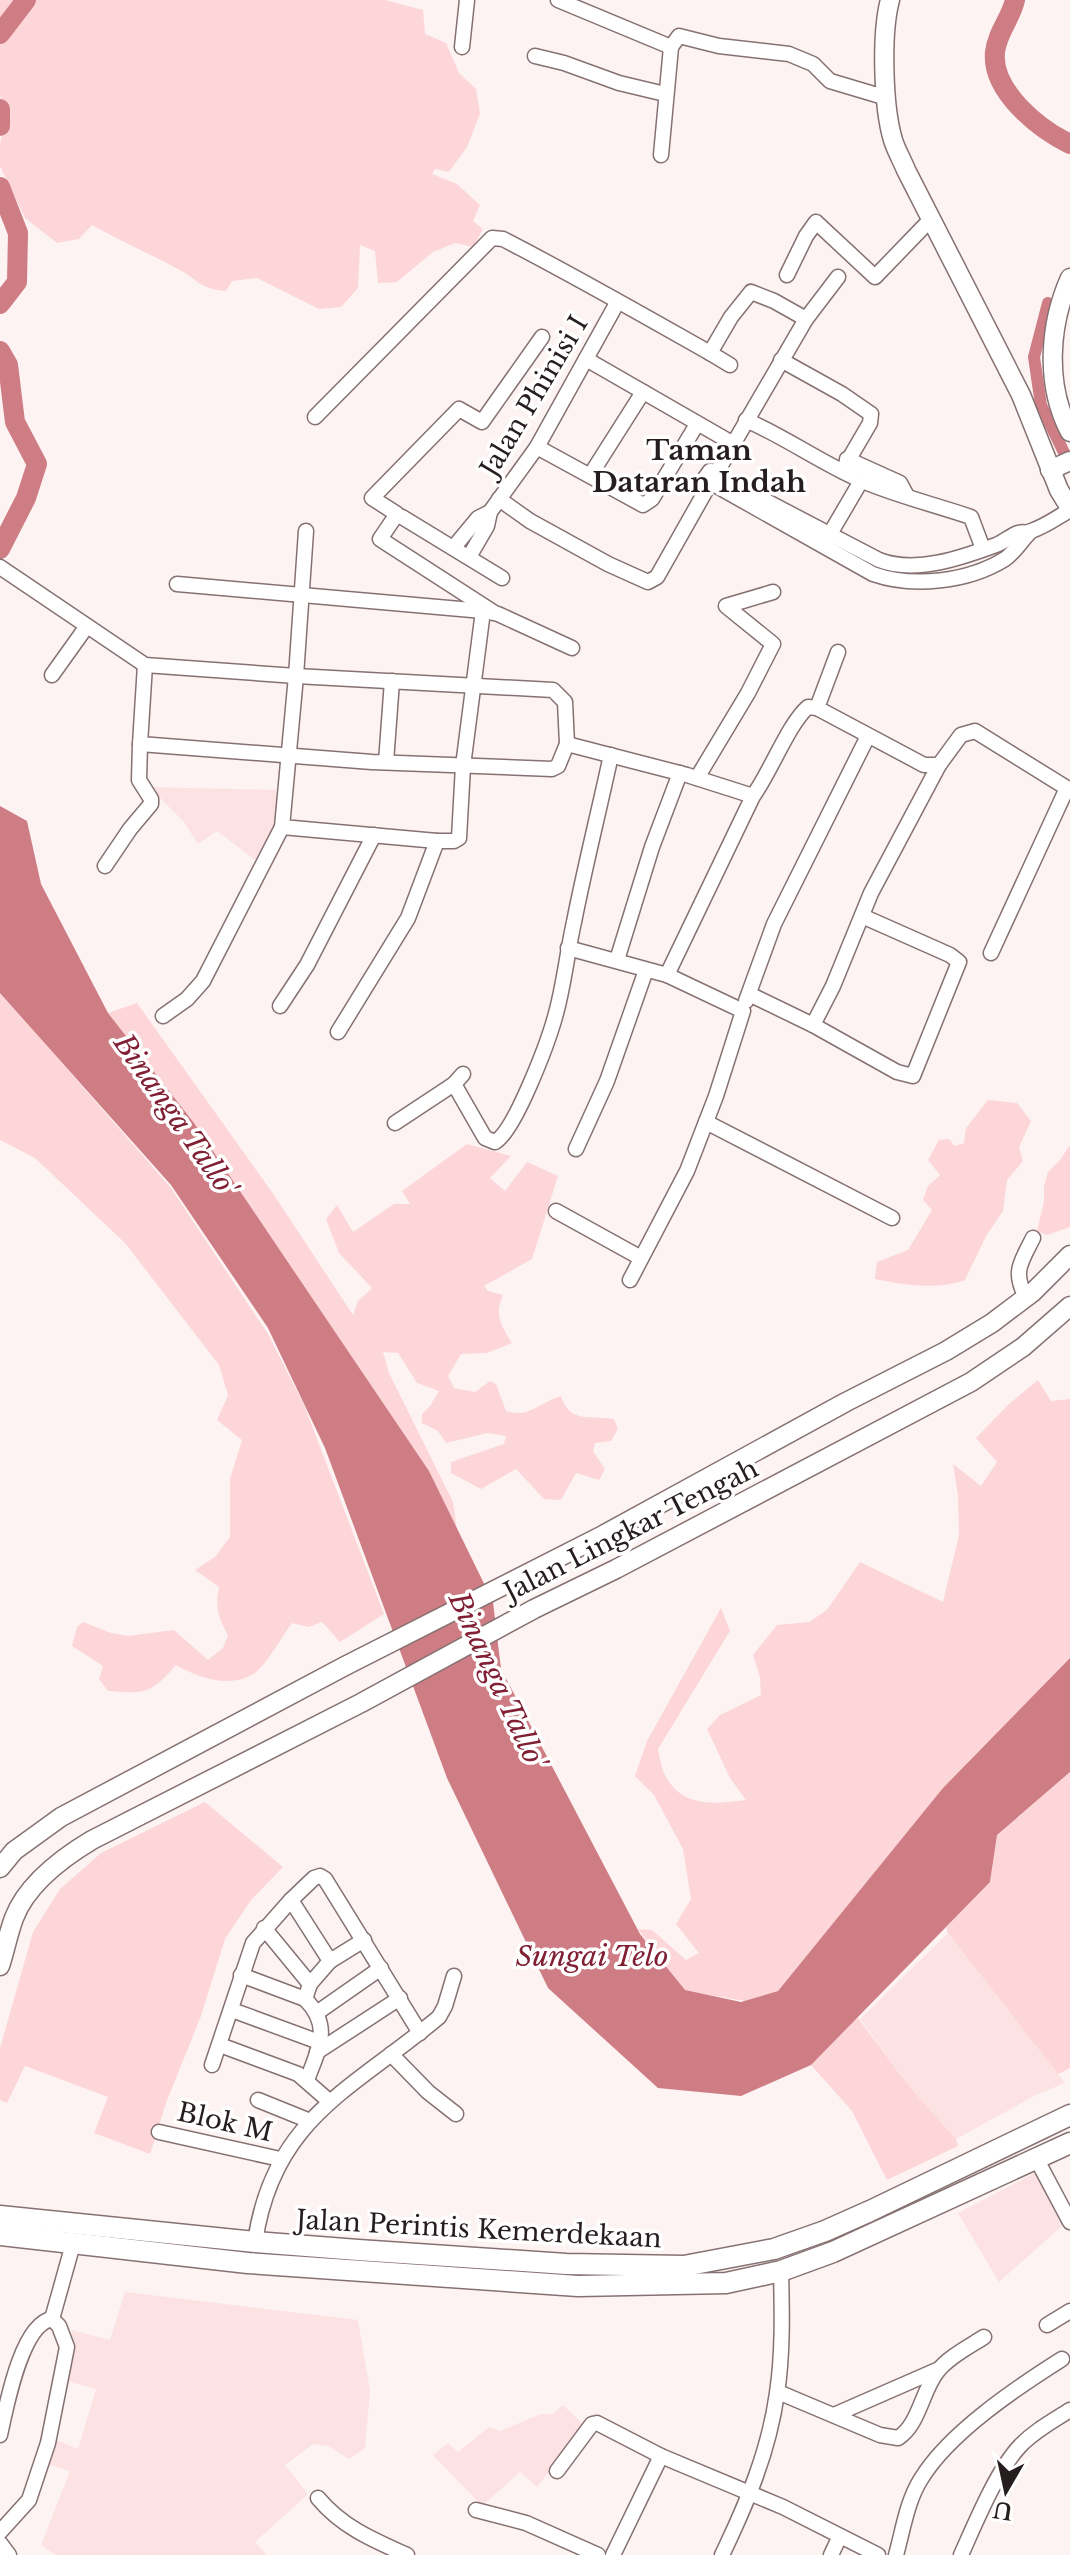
<svg xmlns="http://www.w3.org/2000/svg" width="1070" height="2555" viewBox="0 0 1070 2555" font-family="'Libre Baskerville',serif">
  <style>
    .built { fill: #fde2e4 }
    .green { fill: #fdd6d9 }
    .water { fill: #ce7d84 }
    .lines { fill: none; stroke-linecap: round; stroke-linejoin: round }
    .canal { stroke: #ce7d84; stroke-width: 12 }
    .river { stroke: #ce7d84; stroke-width: 20 }
    .minor-casing { stroke: #867172; stroke-width: 17 }
    .major-casing { stroke: #867172; stroke-width: 21 }
    .highway-casing { stroke: #867172; stroke-width: 23 }
    .minor { stroke: #fff; stroke-width: 14 }
    .major { stroke: #fff; stroke-width: 18 }
    .highway { stroke: #fff; stroke-width: 20 }
    .labels { text-anchor: middle; dominant-baseline: central; stroke-width: 7; stroke-linejoin: round; paint-order: stroke }
    .street-label { font-size: 26px; fill: #261d1e; stroke: #fff }
    .neighbourhood-label { font-size: 28px; font-weight: bold; fill: #261d1e; stroke: #fff }
    .water-label { font-size: 28px; font-style: italic; fill: #812034; stroke: #fff }
  </style>
  <rect width="100%" height="100%" fill="#fdf3f3"/>
  <g class="built">
    <polygon points="149,787 276,790 277,833 258,862 217,831 198,844 184,822"/>
    <polygon points="948,1933 1065,2083 1036,2095 956,2139 913,2091 860,2019"/>
    <polygon points="1035,2173 1062,2226 999,2282 958,2213"/>
    <polygon points="125,2292 358,2320 370,2391 365,2448 349,2459 328,2446 313,2444 285,2465 308,2494 255,2542 267,2555 56,2555 41,2545 70,2471 47,2464 54,2439 78,2449 96,2389 67,2381 72,2330 110,2340"/>
    <polygon points="563,2405 586,2427 537,2487 520,2472 482,2506 433,2455 448,2443 458,2452 489,2427 500,2431 541,2414 553,2414"/>
  </g>
  <g class="green">
    <path d="M0,0H385L423,10L425,34L446,43L459,73L476,89L480,114L467,147L449,172L435,169L432,174L457,184L480,205L473,221L483,229L473,247L455,243L433,252L397,282L378,283L375,251L360,245L358,288L341,307L319,309L257,278L232,281L226,291C196,288 200,280 176,268C148,253 120,241 92,225L79,239L57,243L25,218L0,166V145L5,121L0,95Z"/>
    <path d="M0,992L171,1188L268,1334L304,1405L384,1614L340,1642L322,1622L309,1627L292,1623C282,1637 273,1653 263,1665C242,1692 201,1680 176,1665C151,1694 145,1694 108,1691L99,1679L103,1666L72,1646L77,1627L83,1622L111,1633L128,1636L174,1630L208,1660L223,1648L228,1635C218,1618 215,1606 219,1587L195,1570L215,1557L230,1537V1479L242,1440L217,1420L228,1395L219,1365L125,1243L35,1158L0,1140Z"/>
    <path d="M137,1003L274,1195L353,1315L358,1301L372,1288L339,1253L326,1219L337,1205L353,1232L394,1204H410L402,1191L467,1144L511,1156L490,1178L505,1191L527,1162L558,1176L532,1259L484,1286L488,1291L503,1295C494,1314 501,1326 512,1343L487,1353L461,1354L448,1376L454,1388L475,1392L490,1381L496,1384L506,1411C530,1419 539,1402 561,1396C570,1424 589,1415 614,1419L618,1429L611,1441L595,1443L593,1451L605,1469L599,1480L576,1473L561,1500L544,1499L516,1469L481,1489L451,1473V1462L504,1444L506,1436L487,1433L446,1443L438,1431L422,1423V1414L430,1406L439,1391L417,1383L398,1353L383,1352L389,1373L453,1502L457,1530L429,1471L194,1123L108,1013Z"/>
    <path d="M988,1100L1017,1103L1031,1121L1019,1147L1023,1161L1007,1180L1003,1211L986,1236L965,1280C938,1290 903,1285 875,1279L877,1262L908,1250L932,1210L923,1200L928,1186L940,1175L928,1160L939,1140L949,1139L955,1146L964,1143L966,1128Z"/>
    <polygon points="1070,1145 1070,1227 1047,1235 1037,1231 1044,1202 1044,1186 1048,1172 1060,1160"/>
    <path d="M1038,1380L1051,1401L1070,1399V1658L946,1785L778,1991L746,2001L685,1991L638,1929L652,1930L686,1960L699,1953L676,1924L691,1899L683,1849L654,1795L635,1776L647,1741L721,1608L730,1631L658,1749C660,1757 661,1768 665,1775C682,1808 714,1804 746,1800L730,1778L707,1729L720,1715L761,1695L760,1677L753,1655L777,1625L809,1622L827,1610L860,1562L943,1602L959,1535L958,1495L953,1464L981,1486L997,1462L976,1438L1008,1405Z"/>
    <polygon points="1070,1772 1070,2068 1058,2074 948,1933 946,1927 990,1882 997,1835"/>
    <polygon points="205,1802 283,1867 251,1900 225,1939 201,2016 166,2103 150,2154 94,2133 108,2097 25,2066 7,2103 0,2100 0,2048 33,1932 60,1889 101,1853"/>
    <polygon points="857,2017 913,2091 956,2139 958,2146 887,2180 852,2111 811,2065"/>
  </g>
  <polygon class="water" points="0,806 27,821 41,884 108,1013 194,1123 429,1471 493,1602 501,1669 640,1934 685,1990 741,2002 778,1991 943,1788 1070,1658 1070,1772 997,1835 990,1882 811,2065 741,2096 658,2088 548,1988 447,1778 325,1448 268,1328 171,1185 0,993"/>
  <g class="lines">
    <polyline class="canal" points="1048,303 1034,357 1041,405 1070,465"/>
    <g class="river">
      <path d="M1015,0C1011,18 997,33 995,52C991,91 1039,129 1070,144"/>
      <polyline points="0,34 26,0"/>
      <polyline points="0,109 0,126"/>
      <polyline points="0,187 18,233 17,282 0,304"/>
      <polyline points="0,351 8,365 15,422 37,464 26,498 0,549"/>
    </g>
    <defs>
      <g id="minor">
        <polyline points="558,0 671,47"/>
        <polyline points="462,47 467,0"/>
        <polyline points="535,56 564,63 619,83 665,94"/>
        <polyline points="661,155 671,47 679,36 719,46 789,54 813,64 830,81 887,98"/>
        <polyline points="787,275 806,236 816,222 875,277 932,218"/>
        <polyline points="710,353 730,365"/>
        <polyline points="586,359 732,443"/>
        <polyline points="781,360 842,394 871,414 870,423 842,471"/>
        <path d="M315,417L492,238L503,239C573,275 641,314 710,353L731,317L751,292L774,301L806,319"/>
        <path d="M746,420C785,437 820,462 858,479C894,495 933,504 971,517L983,549"/>
        <polyline points="537,447 643,505 652,499 697,424"/>
        <polyline points="847,459 900,483 907,496"/>
        <polyline points="717,472 806,319 838,277"/>
        <polyline points="591,474 643,392"/>
        <path d="M720,477L879,560C915,574 961,558 996,545C1004,542 1010,536 1018,533C1026,531 1024,534 1031,531C1044,527 1058,517 1070,510"/>
        <path d="M715,485L720,477L717,472L710,471L705,478L709,485H715L873,574C913,588 968,582 1005,559C1014,553 1022,540 1030,532"/>
        <polyline points="499,499 530,521 608,564 648,582 657,577 709,485"/>
        <polyline points="402,517 502,578"/>
        <polyline points="827,539 861,481"/>
        <polyline points="454,547 478,518 490,512"/>
        <polyline points="469,557 487,526 490,512 537,447 617,303"/>
        <polyline points="0,567 145,665 296,676 282,827 437,841 454,841 459,838 463,766 483,611 177,584"/>
        <polyline points="484,611 498,614 572,648"/>
        <polyline points="493,612 380,539 397,514 372,498 459,409 482,422 542,337"/>
        <polyline points="145,665 140,744 372,762 552,769 558,766 567,744 565,702 553,690 296,676 306,531"/>
        <polyline points="52,675 87,626"/>
        <polyline points="817,708 838,652"/>
        <polyline points="567,744 687,775 753,796"/>
        <polyline points="386,762 392,681"/>
        <polyline points="697,778 748,693 773,644 726,606 773,592"/>
        <polyline points="105,866 130,829 151,804 151,799 139,780 140,744"/>
        <polyline points="568,948 667,975 743,1011 716,1096 687,1171 630,1280"/>
        <polyline points="991,953 1067,788"/>
        <polyline points="617,960 652,847 680,773"/>
        <path d="M667,975L753,796C770,773 789,723 808,707L817,708L924,765H939L961,735L975,731L1070,790"/>
        <polyline points="749,994 813,1025 897,1072 913,1076 959,962 950,955 862,916"/>
        <polyline points="746,1001 774,924 868,736"/>
        <polyline points="280,1006 307,965 374,835"/>
        <polyline points="163,1016 187,999 203,981 282,827"/>
        <polyline points="813,1025 833,986 871,893 939,765"/>
        <polyline points="338,1032 408,918 437,841"/>
        <path d="M454,1084L485,1138L495,1142C515,1131 548,1042 555,1017C564,986 567,953 574,922C585,866 599,811 611,755"/>
        <polyline points="706,1122 892,1218"/>
        <polyline points="395,1123 454,1084 463,1074"/>
        <polyline points="576,1149 607,1081 646,970"/>
        <polyline points="556,1211 641,1258"/>
        <path d="M1026,1297C1012,1272 1021,1262 1033,1238"/>
        <polyline points="291,1900 330,1961"/>
        <path d="M264,1928L310,1984L305,1999C332,2026 319,2048 307,2080"/>
        <polyline points="241,1975 305,1999"/>
        <polyline points="310,1984 330,1961 364,1940"/>
        <polyline points="232,2010 319,2042"/>
        <polyline points="318,2012 381,1968"/>
        <polyline points="220,2045 298,2074 329,2101"/>
        <polyline points="317,2052 400,1998"/>
        <polyline points="391,2054 428,2092 456,2114"/>
        <polyline points="212,2065 253,1943 291,1900 314,1878 320,1876 325,1879 420,2033"/>
        <polyline points="258,2100 310,2121"/>
        <polyline points="159,2132 280,2159"/>
        <polyline points="1036,2158 1070,2222"/>
        <path d="M255,2242C273,2118 353,2089 439,2017L445,2006L454,1976"/>
        <polyline points="52,2319 73,2244"/>
        <polyline points="1047,2325 1070,2311"/>
        <path d="M778,2392L880,2435L898,2438C919,2425 922,2391 937,2372C947,2358 970,2346 984,2337"/>
        <polyline points="834,2415 937,2370"/>
        <path d="M0,2435C6,2408 21,2324 52,2319"/>
        <polyline points="557,2471 592,2424 597,2423 661,2456 783,2507 878,2555"/>
        <path d="M318,2498C342,2527 373,2540 407,2555"/>
        <polyline points="476,2510 526,2523 598,2555"/>
        <polyline points="0,2532 29,2500 48,2443 67,2347 59,2326 52,2319"/>
        <polyline points="0,2543 9,2555"/>
        <polyline points="613,2555 661,2456"/>
        <path d="M722,2555C747,2503 769,2451 777,2393C783,2353 782,2311 781,2271"/>
        <polyline points="831,2555 840,2536"/>
        <path d="M896,2555C903,2530 907,2501 921,2479C949,2433 1016,2388 1062,2359"/>
        <path d="M961,2555C975,2524 997,2470 1020,2446C1034,2431 1053,2421 1070,2410"/>
      </g>
      <g id="major">
        <path d="M890,0C881,33 883,107 893,140C896,150 902,160 906,170L1021,395L1059,490L1070,508"/>
        <path d="M1070,278C1049,325 1045,385 1070,432"/>
        <polyline points="1050,470 1070,461"/>
        <polyline points="0,1868 14,1851 61,1817 345,1666 603,1535 846,1402 946,1351 992,1323 1033,1292 1070,1255"/>
        <path d="M0,1966C5,1951 8,1934 14,1918C27,1884 62,1858 92,1840L361,1703L534,1609L616,1569L971,1382L1023,1347L1070,1306"/>
      </g>
      <g id="highway">
        <polyline points="0,2216 255,2242 358,2250 566,2264 684,2266 774,2249 825,2231 870,2211 1070,2115"/>
        <polyline points="0,2235 248,2263 578,2286 726,2283 781,2271 833,2252 1070,2143"/>
      </g>
    </defs>
    <use href="#minor" class="minor-casing"/>
    <use href="#major" class="major-casing"/>
    <use href="#highway" class="highway-casing"/>
    <use href="#minor" class="minor"/>
    <use href="#major" class="major"/>
    <use href="#highway" class="highway"/>
  </g>
  <g class="labels">
    <g class="street-label">
      <text transform="translate(534 396) rotate(-59)">Jalan Phinisi I</text>
      <text transform="translate(631 1530) rotate(-27)">Jalan Lingkar Tengah</text>
      <text transform="translate(225 2122) rotate(13)">Blok M</text>
      <text transform="translate(479 2229) rotate(3)">Jalan Perintis Kemerdekaan</text>
    </g>
    <g class="neighbourhood-label">
      <text x="699" y="450">Taman<tspan x="699" dy="32">Dataran Indah</tspan></text>
    </g>
    <g class="water-label">
      <text transform="translate(175 1115) rotate(55)">Binanga Tallo'</text>
      <text transform="translate(497 1680) rotate(65)">Binanga Tallo'</text>
      <text x="592" y="1956">Sungai Telo</text>
    </g>
  </g>
  <g transform="translate(1006 2491) rotate(189)" stroke="#ffffff" stroke-width="6" paint-order="stroke">
  <path d="M0-6L14 30L0 20L-14 30Z" fill="#261d1e"/>
  <text y="-12" font-size="22" font-weight="bold" text-anchor="middle" fill="#261d1e">U</text>
  </g>
</svg>
